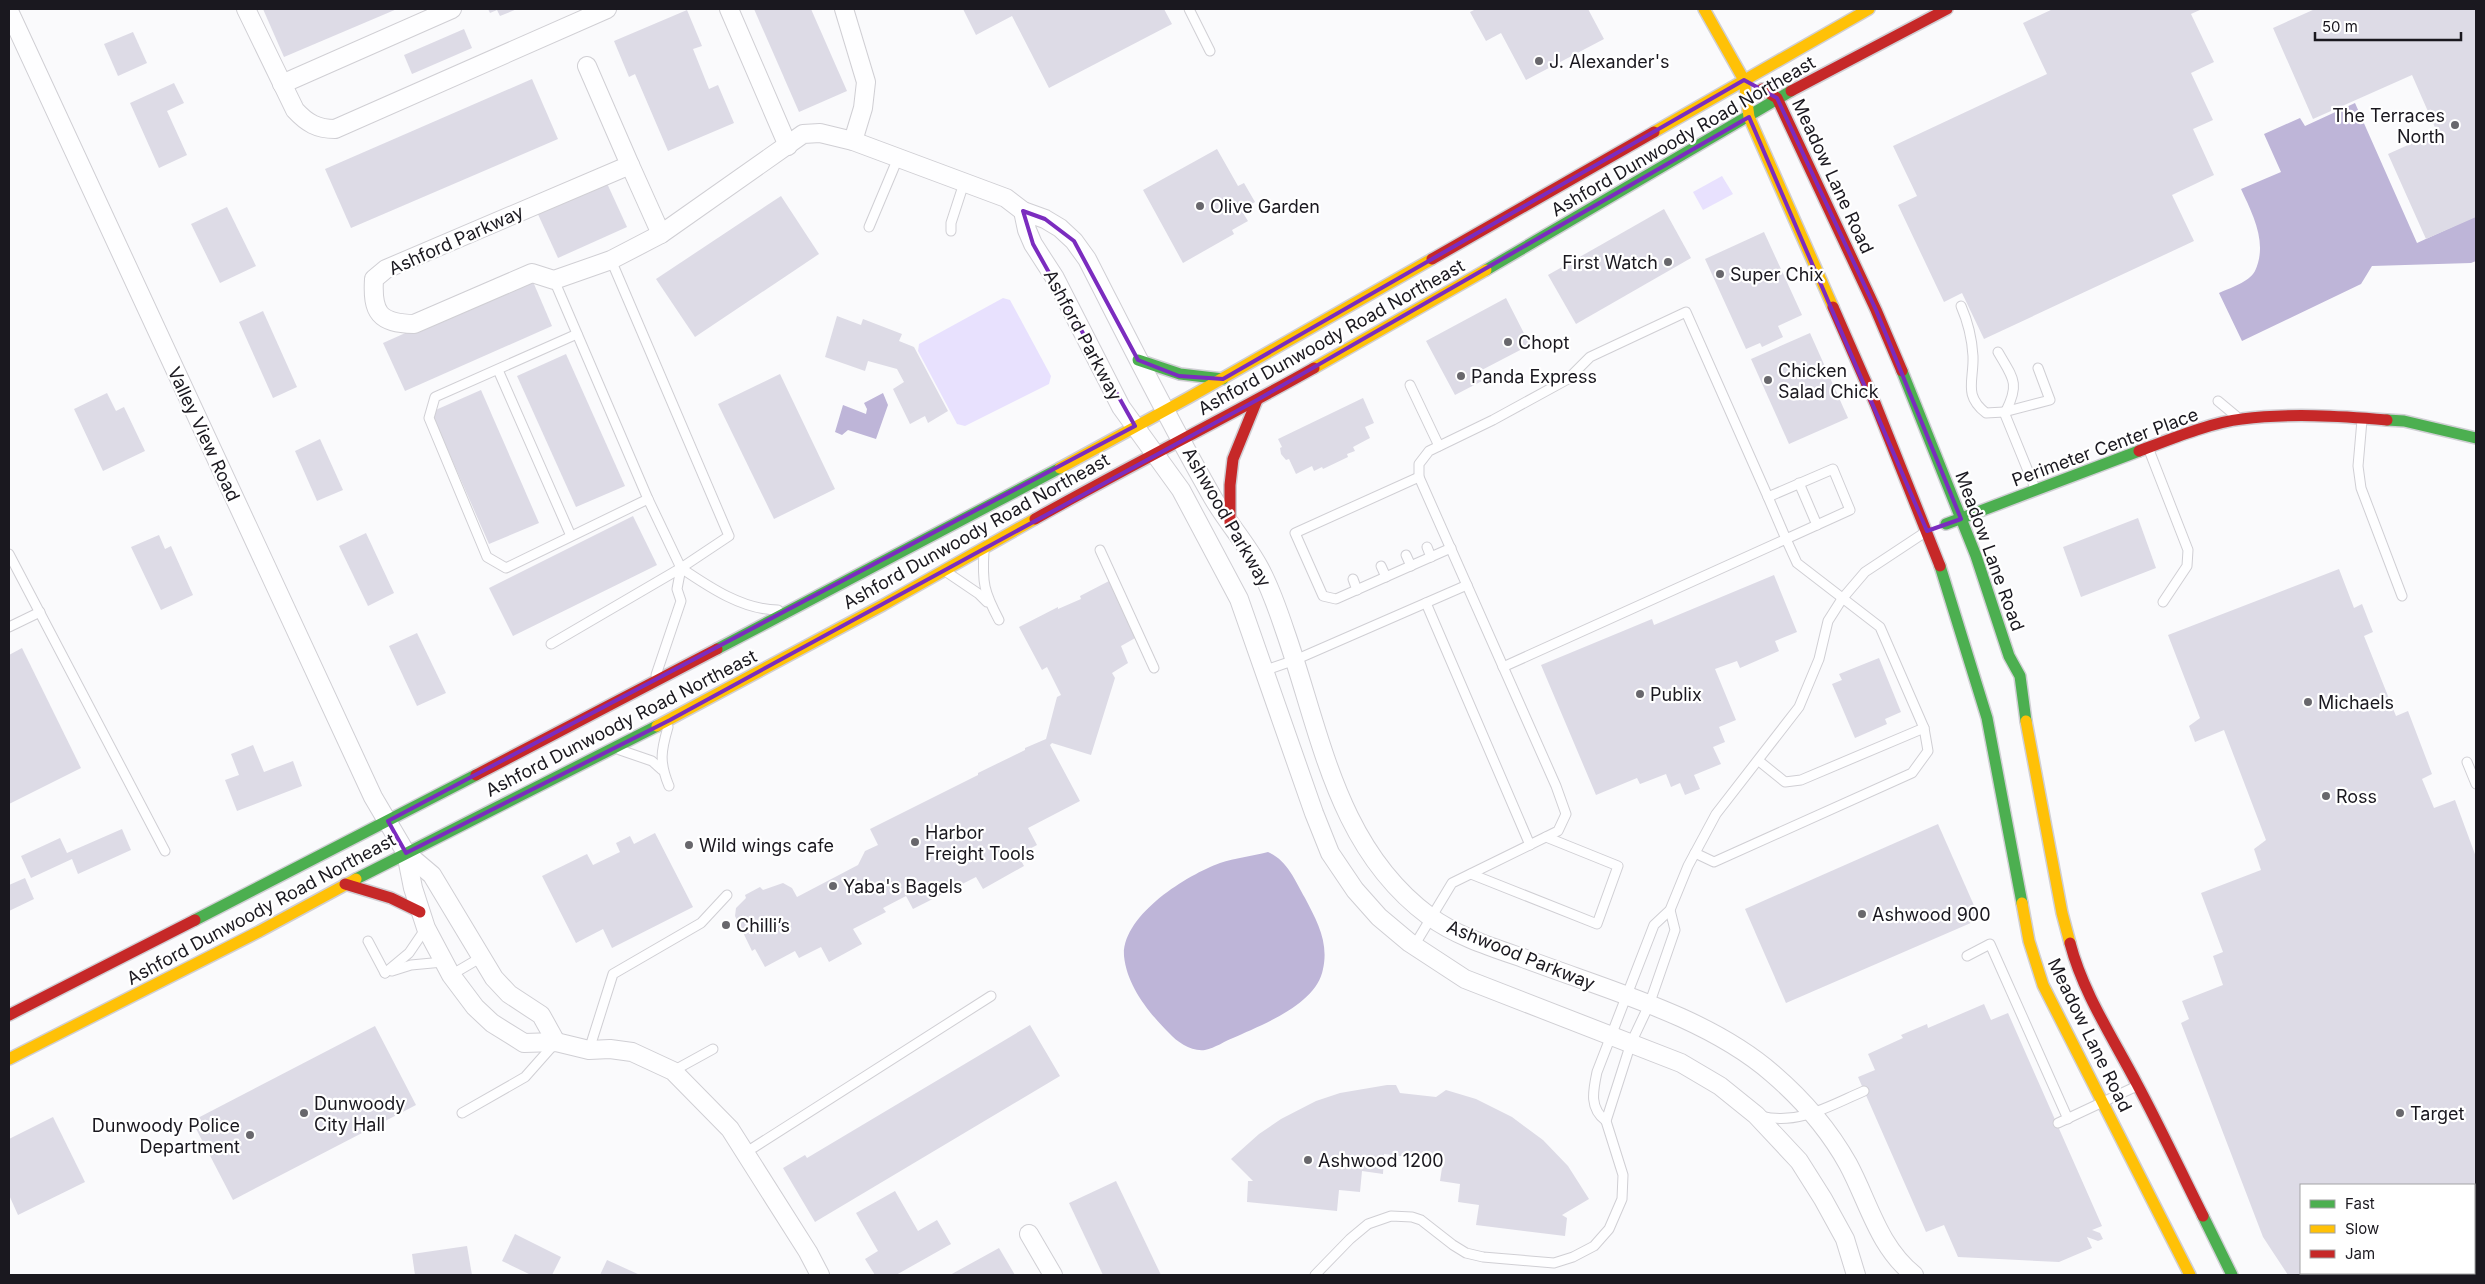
<svg xmlns="http://www.w3.org/2000/svg" width="2485" height="1284" viewBox="0 0 2485 1284" font-family="Inter,sans-serif">
  <style>
    .green { fill: #e8e1fe }
    .water { fill: #beb5d8 }
    .building { fill: #dddbe6; fill-rule: evenodd }
    .lines { fill: none; stroke-linecap: round; stroke-linejoin: round }
    .lane-casing { stroke: #d0cfd4; stroke-width: 11 }
    .street-casing { stroke: #d0cfd4; stroke-width: 20 }
    .fast-casing { stroke: #d0cfd4; stroke-width: 14 }
    .slow-casing { stroke: #d0cfd4; stroke-width: 14 }
    .jam-casing { stroke: #d0cfd4; stroke-width: 14 }
    .lane { stroke: #fefeff; stroke-width: 9 }
    .street { stroke: #fefeff; stroke-width: 18 }
    .fast { stroke: #4caf50; stroke-width: 11 }
    .slow { stroke: #ffc107; stroke-width: 11 }
    .jam { stroke: #c62828; stroke-width: 11 }
    .marked { fill: none; stroke: #7b2cbf; stroke-width: 4; stroke-linejoin: round }
    .poi-dot { fill: #68676c; stroke: #fff; stroke-width: 2 }
    .labels { text-anchor: middle; dominant-baseline: central; stroke-width: 4.5; stroke-linejoin: round; paint-order: stroke }
    .poi-label { font-size: 18px; fill: #1a181f; stroke: #fff; text-anchor: start }
    .street-label { font-size: 18px; fill: #1a181f; stroke: #fff }
  </style>
  <rect width="100%" height="100%" fill="#fafafc"/>
  <g class="green">
    <polygon points="1722,176 1733,194 1703,210 1693,192"/>
    <polygon points="1003,298 1010,300 1051,376 1049,384 965,426 957,424 918,351 919,344"/>
  </g>
  <g class="water">
    <path d="M2355,103L2417,243L2476,216V261L2471,263L2372,266L2361,284L2242,341L2219,293C2230,288 2249,282 2255,271C2268,243 2253,215 2241,189L2281,172L2264,134L2300,118L2305,126Z"/>
    <polygon points="883,393 888,405 876,439 848,430 842,435 835,432 843,405 866,414 867,409 864,403"/>
    <path d="M1268,852C1287,860 1295,880 1305,898C1317,921 1329,942 1323,969C1317,1004 1262,1025 1233,1038C1225,1041 1215,1048 1205,1050C1192,1052 1177,1042 1169,1033C1149,1013 1127,986 1124,956C1122,915 1187,875 1220,863C1235,858 1252,856 1268,852Z"/>
  </g>
  <g class="building">
    <polygon points="263,9 397,9 284,57"/>
    <polygon points="488,9 517,9 500,16 497,10 490,13"/>
    <polygon points="754,9 811,9 847,91 799,112"/>
    <polygon points="963,9 1164,9 1172,24 1049,88 1012,16 976,35"/>
    <polygon points="1476,9 1588,9 1604,39 1526,80 1501,33 1486,41 1470,12"/>
    <polygon points="2053,9 2202,9 2191,14 2214,62 2191,73 2213,120 2193,129 2214,175 2172,195 2194,241 1984,339 1962,293 1944,302 1898,205 1917,196 1893,146 2047,74 2023,23"/>
    <polygon points="2315,9 2476,9 2476,217 2426,239 2388,154 2437,132 2412,75 2313,119 2273,28"/>
    <polygon points="687,10 702,46 693,49 709,89 718,85 734,123 668,151 635,74 629,77 614,41"/>
    <polygon points="464,29 472,48 412,74 404,55"/>
    <polygon points="133,32 147,63 118,76 104,44"/>
    <polygon points="532,79 558,139 351,228 325,169"/>
    <polygon points="174,83 184,103 167,111 187,155 159,168 130,103"/>
    <polygon points="1217,149 1238,186 1244,183 1255,202 1241,210 1248,221 1232,230 1234,234 1183,263 1143,190"/>
    <polygon points="605,179 627,227 558,258 536,210"/>
    <polygon points="781,196 819,254 695,337 656,279"/>
    <polygon points="227,207 256,266 220,283 191,224"/>
    <polygon points="1664,209 1691,258 1576,324 1548,275"/>
    <polygon points="1764,232 1802,315 1778,326 1783,337 1762,347 1760,343 1746,349 1705,259"/>
    <polygon points="531,277 552,326 405,391 383,343"/>
    <polygon points="1506,298 1530,345 1478,372 1482,381 1455,395 1426,341"/>
    <polygon points="263,311 297,387 273,398 239,322"/>
    <polygon points="837,316 861,325 863,319 902,334 899,341 914,347 948,411 928,423 925,416 910,424 893,389 904,382 897,369 868,361 865,371 825,357"/>
    <polygon points="1810,333 1848,418 1789,444 1751,359"/>
    <polygon points="566,354 625,486 576,507 517,376"/>
    <polygon points="780,374 835,489 774,519 718,404"/>
    <polygon points="481,390 539,523 489,544 431,412"/>
    <polygon points="107,393 116,411 124,407 145,451 103,471 74,409"/>
    <polygon points="1363,398 1374,423 1365,427 1370,438 1353,447 1355,451 1347,454 1348,457 1323,469 1322,467 1314,471 1312,466 1296,474 1289,459 1286,460 1281,454 1280,448 1282,447 1278,439"/>
    <polygon points="320,439 343,490 317,501 295,451"/>
    <polygon points="633,516 657,565 513,636 489,588"/>
    <polygon points="2138,518 2156,568 2081,597 2063,547"/>
    <polygon points="366,533 394,593 368,606 339,546"/>
    <polygon points="159,535 165,549 171,546 193,595 161,610 131,547"/>
    <path d="M2339,569L2354,608L2362,604L2373,632L2364,636L2396,716L2408,711L2432,774L2422,779L2434,808L2455,800L2476,857V1275H2288L2263,1237L2181,1023L2189,1019L2182,1001L2223,985L2213,956L2223,952L2201,893L2261,870L2254,849L2266,840L2224,730L2195,742L2189,726L2200,718L2168,635ZM2301,1185H2474V1273H2301Z"/>
    <polygon points="1774,575 1797,632 1775,641 1779,651 1740,668 1737,661 1715,669 1736,720 1719,727 1725,742 1713,747 1721,764 1694,775 1700,789 1685,795 1680,783 1671,787 1666,774 1640,784 1637,778 1596,795 1541,665 1652,619 1654,625"/>
    <polygon points="1109,581 1137,637 1121,646 1128,663 1112,673 1115,678 1091,755 1052,743 1050,745 1080,801 1028,828 1037,845 1018,855 1024,866 983,889 976,877 913,909 906,896 883,908 886,912 853,929 862,944 829,962 821,947 799,958 795,951 765,967 755,949 752,951 735,916 736,908 746,898 745,895 760,887 763,890 783,883 792,888 797,897 858,865 865,851 878,845 870,829 978,775 978,773 1025,750 1025,748 1046,739 1057,697 1061,695 1047,667 1042,670 1019,627 1058,607 1058,609 1081,599 1080,596"/>
    <polygon points="417,633 446,693 417,706 389,646"/>
    <polygon points="22,648 81,768 9,804 9,655"/>
    <polygon points="1879,658 1901,712 1885,719 1887,724 1855,738 1832,684 1842,680 1839,674"/>
    <polygon points="253,745 264,772 293,761 302,786 237,811 225,780 239,775 231,754"/>
    <polygon points="1938,824 1980,919 1786,1003 1745,909"/>
    <polygon points="122,829 131,850 78,874 72,859 31,878 21,856 60,838 67,853"/>
    <polygon points="655,833 693,907 612,948 603,929 576,943 542,876 587,854 593,865 620,852 616,843 630,836 634,844"/>
    <polygon points="25,878 34,899 9,911 9,885"/>
    <polygon points="1984,1004 1991,1020 2008,1013 2102,1226 2092,1230 2100,1233 2103,1239 2098,1241 2087,1237 2092,1248 2059,1262 1958,1257 1944,1225 1926,1232 1858,1077 1875,1070 1868,1054 1903,1038 1901,1035 1927,1024 1928,1028"/>
    <polygon points="1030,1025 1060,1076 815,1222 783,1168 805,1155 807,1158"/>
    <polygon points="375,1026 416,1105 233,1200 192,1121"/>
    <polygon points="1387,1085 1396,1085 1400,1093 1436,1097 1446,1090 1476,1099 1512,1117 1543,1140 1568,1166 1589,1199 1562,1215 1567,1218 1565,1236 1476,1225 1479,1205 1458,1202 1460,1184 1440,1181 1443,1161 1384,1154 1383,1174 1362,1171 1360,1192 1339,1190 1337,1211 1247,1202 1248,1181 1253,1181 1231,1159 1259,1134 1281,1119 1316,1101 1340,1093"/>
    <polygon points="53,1117 85,1182 18,1215 9,1195 9,1139"/>
    <polygon points="1116,1181 1161,1275 1103,1275 1069,1203"/>
    <polygon points="895,1191 918,1231 937,1220 951,1244 896,1275 875,1275 865,1259 878,1251 856,1213"/>
    <polygon points="515,1234 561,1257 552,1275 531,1275 502,1261"/>
    <polygon points="467,1246 472,1275 415,1275 412,1254"/>
    <polygon points="999,1248 1015,1275 950,1275"/>
    <polygon points="607,1260 640,1275 600,1275"/>
  </g>
  <g class="lines">
    <defs>
      <g id="lane">
        <polyline points="1189,9 1210,51"/>
        <polyline points="869,227 898,158"/>
        <polyline points="951,231 951,223 964,183"/>
        <polyline points="554,280 648,499 681,568 729,536 611,260"/>
        <path d="M1961,306C1968,322 1972,339 1973,356C1974,381 1963,395 1986,413L2004,412"/>
        <polyline points="577,334 435,397 429,418 487,557 506,568 648,499"/>
        <path d="M1998,352C2013,378 2020,383 2006,411"/>
        <polyline points="498,370 571,536"/>
        <polyline points="1410,385 1439,446"/>
        <polyline points="2218,401 2236,416"/>
        <polyline points="2362,420 2358,466 2361,488 2402,596"/>
        <polyline points="2149,450 2188,550 2187,566 2163,602"/>
        <polygon points="1833,469 1850,510 1786,539 1768,497"/>
        <polyline points="1419,477 1295,533 1323,596 1336,599 1451,548"/>
        <polyline points="1799,483 1817,525"/>
        <polyline points="2035,488 2004,412 2050,400 2038,368"/>
        <polyline points="1427,547 1431,557"/>
        <polyline points="1100,550 1154,668"/>
        <path d="M984,551C982,583 984,592 999,620"/>
        <polyline points="9,554 165,851"/>
        <polyline points="1406,555 1411,566"/>
        <polyline points="1381,566 1386,577"/>
        <path d="M681,568C709,587 743,610 778,610"/>
        <polyline points="948,573 979,594 987,602"/>
        <polyline points="1353,579 1357,590"/>
        <polyline points="1426,603 1530,845"/>
        <polyline points="9,627 40,612"/>
        <polyline points="551,644 681,568"/>
        <polyline points="1503,667 1786,539 1797,563 1880,627 1924,728 1928,751 1912,773 1714,862 1695,853"/>
        <polyline points="1266,670 1295,660 1467,585"/>
        <polyline points="656,675 681,601 677,589 681,568"/>
        <path d="M668,727C661,751 659,762 669,786"/>
        <polyline points="620,750 652,761 662,770"/>
        <polyline points="1759,761 1785,782 1801,780 1924,728"/>
        <polyline points="2467,762 2476,784"/>
        <polyline points="1471,874 1597,924 1618,866 1546,837"/>
        <polyline points="368,941 385,973"/>
        <polyline points="1414,946 1452,883 1558,831 1566,814 1556,786 1419,477 1419,464 1429,451 1493,420 1568,379 1590,357 1686,312 1768,497"/>
        <polyline points="1967,956 1990,944 2068,1119"/>
        <polyline points="392,971 411,965 443,962"/>
        <polyline points="385,973 409,953 426,928"/>
        <polyline points="451,975 480,958"/>
        <polyline points="589,1050 613,974 701,923 727,895"/>
        <polyline points="673,1071 713,1049"/>
        <polyline points="462,1113 525,1077 556,1042"/>
        <path d="M1761,1116C1798,1126 1831,1105 1864,1091"/>
        <path d="M1606,1121C1589,1108 1593,1091 1597,1072L1654,925L1670,910L1688,866L1716,814L1799,707L1819,659L1828,621L1842,599L1865,572L1924,533"/>
        <polyline points="2058,1123 2137,1086"/>
        <polyline points="745,1153 991,996"/>
        <polyline points="1315,1275 1350,1239 1368,1224 1391,1216 1412,1217 1421,1220 1453,1245 1466,1253 1483,1257 1554,1263 1573,1257 1594,1246 1609,1229 1622,1199 1623,1175 1606,1121 1631,1043 1649,1005 1675,930 1670,910"/>
      </g>
      <g id="street">
        <path d="M246,9L295,110C307,123 317,129 335,129L607,9"/>
        <polyline points="729,9 788,146"/>
        <polyline points="844,9 866,82 863,108 853,141"/>
        <polyline points="9,11 373,797 406,853 432,875 494,978 509,994 541,1015 556,1042"/>
        <path d="M587,66L630,165L386,269L374,279C372,313 379,323 414,324L532,273L554,280L611,260L661,234L803,134L820,133L853,141L1006,198L1023,211L1045,219L1060,228L1074,241L1087,259C1128,339 1168,420 1213,498C1227,522 1246,543 1259,567C1270,587 1278,610 1285,631C1321,733 1336,847 1429,916C1456,936 1491,947 1523,958C1604,989 1707,1016 1773,1074C1802,1099 1829,1130 1848,1164C1869,1203 1878,1246 1914,1275"/>
        <polyline points="282,84 452,9"/>
        <polyline points="630,165 661,234"/>
        <polyline points="1023,211 1027,230 1033,244 1055,278 1121,407 1181,490 1239,599 1314,813 1330,853 1355,890 1379,917 1410,943 1465,979 1681,1063 1720,1086 1756,1115 1799,1161 1823,1199 1845,1239 1856,1275"/>
        <polyline points="406,853 413,888 426,928 451,975 475,1007 492,1023 524,1043 556,1042 589,1050 610,1049 632,1052 673,1071 730,1129 808,1252 820,1275"/>
        <polyline points="1029,1234 1053,1275"/>
      </g>
      <g id="fast">
        <polyline points="1486,270 1791,91"/>
        <polyline points="1138,360 1180,374 1223,379"/>
        <polyline points="1902,371 1976,556 2009,656 2020,676 2026,721"/>
        <polyline points="2387,420 2404,421 2476,438"/>
        <polyline points="1946,524 2139,451"/>
        <polyline points="1940,566 1987,718 2022,903"/>
        <polyline points="717,649 1060,468"/>
        <polyline points="356,879 657,726"/>
        <polyline points="195,920 476,775"/>
        <polyline points="2203,1216 2232,1275"/>
      </g>
      <g id="slow">
        <polyline points="1704,9 1744,80 1749,117 1833,307"/>
        <polyline points="1654,132 1869,9"/>
        <polyline points="1314,368 1486,270"/>
        <polyline points="1060,468 1188,398 1432,259"/>
        <polyline points="2026,721 2062,913 2070,943"/>
        <polyline points="657,726 883,605 1035,519"/>
        <polyline points="2022,903 2029,941 2043,985 2190,1275"/>
        <polyline points="9,1059 260,931 356,879"/>
      </g>
      <g id="jam">
        <polyline points="1762,89 1777,98 1876,310 1902,371"/>
        <polyline points="1791,91 1947,9"/>
        <polyline points="1432,259 1654,132"/>
        <polyline points="1833,307 1875,403 1940,566"/>
        <path d="M2139,451C2168,440 2212,422 2242,419C2290,413 2339,416 2387,420"/>
        <path d="M1035,519C1127,467 1222,420 1314,368"/>
        <polyline points="1230,523 1230,485 1233,459 1257,400"/>
        <polyline points="476,775 717,649"/>
        <polyline points="345,884 391,898 420,912"/>
        <path d="M2070,943C2083,993 2113,1038 2137,1084C2160,1127 2181,1172 2203,1216"/>
        <polyline points="9,1015 195,920"/>
      </g>
    </defs>
    <use href="#lane" class="lane-casing"/>
    <use href="#street" class="street-casing"/>
    <use href="#fast" class="fast-casing"/>
    <use href="#slow" class="slow-casing"/>
    <use href="#jam" class="jam-casing"/>
    <use href="#lane" class="lane"/>
    <use href="#street" class="street"/>
    <use href="#fast" class="fast"/>
    <use href="#slow" class="slow"/>
    <use href="#jam" class="jam"/>
  </g>
  <path class="marked" d="M1744,80L1777,98L1876,310L1961,519L1927,531L1749,117L1257,400L670,720L406,853L388,821L1135,426L1033,244L1023,211L1045,219L1074,241L1138,360L1179,376L1223,379Z"/>
  <g class="poi-dot">
    <circle cx="1539" cy="61" r="5"/>
    <circle cx="2455" cy="125" r="5"/>
    <circle cx="1200" cy="206" r="5"/>
    <circle cx="1668" cy="262" r="5"/>
    <circle cx="1720" cy="274" r="5"/>
    <circle cx="1508" cy="342" r="5"/>
    <circle cx="1461" cy="376" r="5"/>
    <circle cx="1768" cy="380" r="5"/>
    <circle cx="1640" cy="694" r="5"/>
    <circle cx="2308" cy="702" r="5"/>
    <circle cx="2326" cy="796" r="5"/>
    <circle cx="915" cy="842" r="5"/>
    <circle cx="689" cy="845" r="5"/>
    <circle cx="833" cy="886" r="5"/>
    <circle cx="1862" cy="914" r="5"/>
    <circle cx="726" cy="925" r="5"/>
    <circle cx="304" cy="1113" r="5"/>
    <circle cx="2400" cy="1113" r="5"/>
    <circle cx="250" cy="1135" r="5"/>
    <circle cx="1308" cy="1160" r="5"/>
  </g>
  <g class="labels">
    <g class="poi-label">
      <text x="1549" y="61">J. Alexander's</text>
      <text x="2445" y="115" text-anchor="end">The Terraces<tspan x="2445" dy="21">North</tspan></text>
      <text x="1210" y="206">Olive Garden</text>
      <text x="1658" y="262" text-anchor="end">First Watch</text>
      <text x="1730" y="274">Super Chix</text>
      <text x="1518" y="342">Chopt</text>
      <text x="1778" y="370">Chicken<tspan x="1778" dy="21">Salad Chick</tspan></text>
      <text x="1471" y="376">Panda Express</text>
      <text x="1650" y="694">Publix</text>
      <text x="2318" y="702">Michaels</text>
      <text x="2336" y="796">Ross</text>
      <text x="925" y="832">Harbor<tspan x="925" dy="21">Freight Tools</tspan></text>
      <text x="699" y="845">Wild wings cafe</text>
      <text x="843" y="886">Yaba's Bagels</text>
      <text x="1872" y="914">Ashwood 900</text>
      <text x="736" y="925">Chilli’s</text>
      <text x="314" y="1103">Dunwoody<tspan x="314" dy="21">City Hall</tspan></text>
      <text x="2410" y="1113">Target</text>
      <text x="240" y="1125" text-anchor="end">Dunwoody Police<tspan x="240" dy="21">Department</tspan></text>
      <text x="1318" y="1160">Ashwood 1200</text>
    </g>
    <g class="street-label">
      <text transform="translate(1683 136) rotate(-30)">Ashford Dunwoody Road Northeast</text>
      <text transform="translate(1833 176) rotate(65)">Meadow Lane Road</text>
      <text transform="translate(456 240) rotate(-24)">Ashford Parkway</text>
      <text transform="translate(1083 335) rotate(62)">Ashford Parkway</text>
      <text transform="translate(1331 337) rotate(-29)">Ashford Dunwoody Road Northeast</text>
      <text transform="translate(204 434) rotate(65)">Valley View Road</text>
      <text transform="translate(2105 447) rotate(-20)">Perimeter Center Place</text>
      <text transform="translate(1227 517) rotate(60)">Ashwood Parkway</text>
      <text transform="translate(976 531) rotate(-29)">Ashford Dunwoody Road Northeast</text>
      <text transform="translate(1990 551) rotate(70)">Meadow Lane Road</text>
      <text transform="translate(621 723) rotate(-27)">Ashford Dunwoody Road Northeast</text>
      <text transform="translate(261 909) rotate(-28)">Ashford Dunwoody Road Northeast</text>
      <text transform="translate(1521 955) rotate(22)">Ashwood Parkway</text>
      <text transform="translate(2090 1035) rotate(64)">Meadow Lane Road</text>
    </g>
  </g>
  <rect width="2485" height="1284" fill="none" stroke="#1a181f" stroke-width="20"/>
  <rect x="2300" y="1184" width="175" height="90" fill="#ffffff" stroke="#a3a3a5"/>
  <rect x="2310" y="1200" width="25" height="8" fill="#4caf50" stroke="#a3a3a5"/>
  <text x="2345" y="1209" font-size="15" fill="#1a181f">Fast</text>
  <rect x="2310" y="1225" width="25" height="8" fill="#ffc107" stroke="#a3a3a5"/>
  <text x="2345" y="1234" font-size="15" fill="#1a181f">Slow</text>
  <rect x="2310" y="1250" width="25" height="8" fill="#c62828" stroke="#a3a3a5"/>
  <text x="2345" y="1259" font-size="15" fill="#1a181f">Jam</text>
  <path d="M2315 32v8h146v-8" fill="none" stroke="#1a181f" stroke-width="2.5"/>
  <text x="2322" y="32" font-size="15" fill="#1a181f" stroke="#ffffff" stroke-width="4" paint-order="stroke">50 m</text>
</svg>
